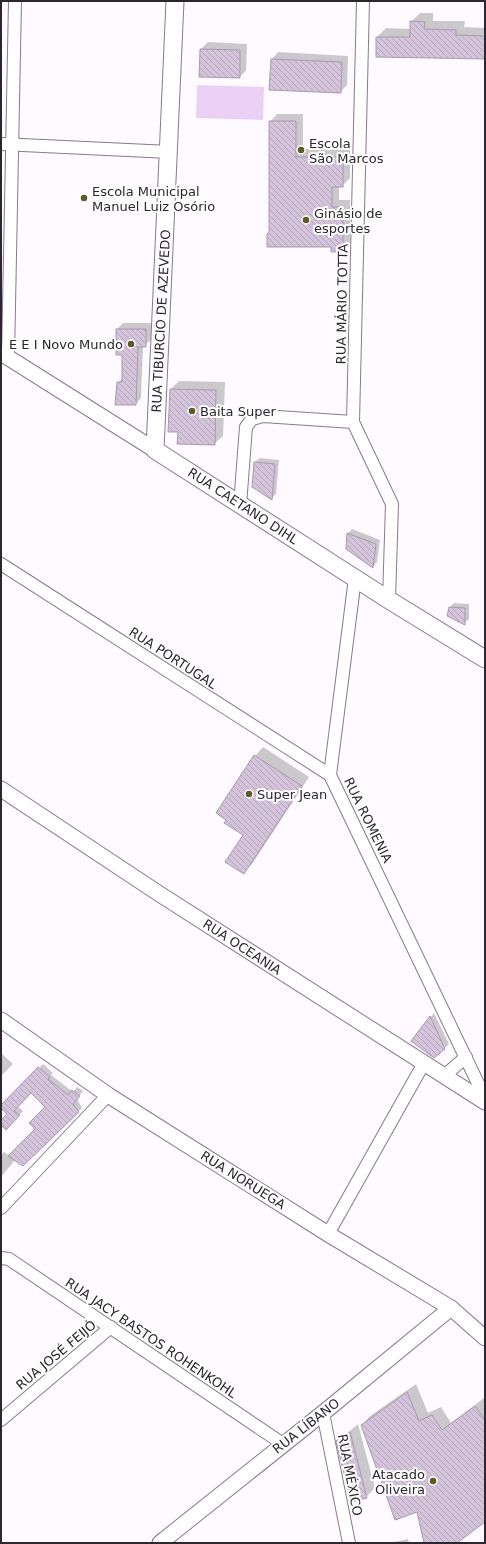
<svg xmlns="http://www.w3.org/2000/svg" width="486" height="1544" viewBox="0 0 486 1544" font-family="'DejaVu Sans',sans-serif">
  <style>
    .park { fill: #ead0f4 }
    .shadow { fill: #0003 }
    .building { fill: url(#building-back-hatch); stroke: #a999af }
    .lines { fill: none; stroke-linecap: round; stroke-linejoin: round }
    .minor-casing { stroke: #88798e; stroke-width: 14 }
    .tertiary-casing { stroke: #88798e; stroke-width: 17 }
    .secondary-casing { stroke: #88798e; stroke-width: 19 }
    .minor { stroke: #fff; stroke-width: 12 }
    .tertiary { stroke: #fff; stroke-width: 15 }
    .secondary { stroke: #fff; stroke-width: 17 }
    .poi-dot { fill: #5c5a27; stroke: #fff; stroke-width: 1.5 }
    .labels { text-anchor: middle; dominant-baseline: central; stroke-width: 4; stroke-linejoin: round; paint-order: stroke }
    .poi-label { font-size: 13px; fill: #2c262f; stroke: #fff; text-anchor: start }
    .street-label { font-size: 13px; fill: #2c262f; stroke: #fff }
  </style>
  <defs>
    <pattern id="building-back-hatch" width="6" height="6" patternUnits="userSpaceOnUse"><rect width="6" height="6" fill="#d4c3da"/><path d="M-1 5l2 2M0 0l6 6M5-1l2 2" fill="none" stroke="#b6a7bb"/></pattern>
  </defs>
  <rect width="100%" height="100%" fill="#fefaff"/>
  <polygon class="park" points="197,85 264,87 263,120 196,118"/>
  <g class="shadow">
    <polygon points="420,13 433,13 433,21 465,21 464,27 485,28 485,58 377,37 386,28 411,29 411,22"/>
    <polygon points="208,42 247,44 246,71 239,77 201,49"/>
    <polygon points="278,52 348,56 347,85 340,92 270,89 272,59"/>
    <polygon points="277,114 303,114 303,149 350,150 350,178 342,186 339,186 339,200 350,200 350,243 342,251 332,246 270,231 270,122"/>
    <polygon points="123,323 151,323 151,340 143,346 141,398 136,404 118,383 123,377 123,354 117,329"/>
    <polygon points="179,381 225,382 223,436 214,444 171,389"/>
    <polygon points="260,458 279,460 276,494 272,498 254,487 255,462"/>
    <polygon points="352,529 380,540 377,562 373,567 347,548 348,533"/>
    <polygon points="454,603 469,604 469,619 464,623 450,607"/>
    <polygon points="263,747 309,777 252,864 244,872 255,756"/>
    <polygon points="434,1013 449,1044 444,1049 413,1041"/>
    <polygon points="1,1053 13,1064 1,1076"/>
    <polygon points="43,1064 53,1073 51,1075 73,1092 77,1087 83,1091 77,1099 82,1108 23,1165 15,1160 1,1177 1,1155 4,1152 9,1156 36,1129 46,1107 31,1092 17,1106 23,1111 6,1129 1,1121 8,1114 1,1106"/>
    <polygon points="416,1384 428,1413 441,1407 451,1423 484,1398 485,1400 485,1521 455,1543 426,1543 418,1511 362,1425 370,1416"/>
    <polygon points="358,1424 375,1488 366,1497 337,1442"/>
    <polygon points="408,1539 409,1543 389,1543"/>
  </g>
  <g class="building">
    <polygon points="410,21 425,22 424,29 456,30 456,35 485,36 485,59 376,57 376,37 410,37"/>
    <polygon points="200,49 240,50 240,78 199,77"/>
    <polygon points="271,59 342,62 341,93 269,90"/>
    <polygon points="269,121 296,121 296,157 343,157 343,187 332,187 332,207 343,207 343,252 331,252 331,247 267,247 267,234 269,232"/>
    <polygon points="116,329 146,329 146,347 138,347 136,405 115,405 117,382 122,382 122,355 116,355"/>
    <polygon points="170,389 216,390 215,445 177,444 178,432 168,432"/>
    <polygon points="254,462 275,464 272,500 252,487"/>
    <polygon points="347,533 376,544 373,568 346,549"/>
    <polygon points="449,607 465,608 465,625 447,616"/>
    <polygon points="254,755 302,786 244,874 225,862 243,835 224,823 226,820 216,813"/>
    <polygon points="430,1016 445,1049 434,1058 411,1041"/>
    <polygon points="38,1067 50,1077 48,1079 68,1095 72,1090 80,1096 73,1104 79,1112 23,1166 8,1156 35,1129 29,1123 45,1107 31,1093 14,1111 20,1115 6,1130 1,1125 1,1120 7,1114 1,1108 1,1105"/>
    <polygon points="407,1392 419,1421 432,1415 442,1430 475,1406 485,1420 485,1522 457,1543 424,1543 417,1512 395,1520 361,1425"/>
    <polygon points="350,1432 367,1498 351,1502 336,1441"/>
  </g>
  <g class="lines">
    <defs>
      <g id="minor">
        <polyline points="363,1 353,422 392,504 389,600"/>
        <polyline points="1,144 170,152"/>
        <polyline points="8,357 15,1"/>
        <polyline points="240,505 246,427 252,419 263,416 353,422"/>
        <polyline points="1,564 330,775"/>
        <polyline points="355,578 330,775 485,1098"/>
        <polyline points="444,1076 466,1057"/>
        <polyline points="1,1208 108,1095"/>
        <polyline points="328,1234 424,1063"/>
        <polyline points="1,1258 9,1259 283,1444"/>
        <polyline points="323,1413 349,1543"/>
        <polyline points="1,1420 111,1327"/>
      </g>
      <g id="tertiary">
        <polyline points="1,353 155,450"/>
        <polyline points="1,789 158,893 485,1102"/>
        <polyline points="1,1020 108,1095 328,1234 451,1308 485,1338"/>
        <polyline points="160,1543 323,1413 451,1308"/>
      </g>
      <polyline id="secondary" points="175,1 155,450 389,600 485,659"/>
    </defs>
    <use href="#minor" class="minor-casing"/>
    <use href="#tertiary" class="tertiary-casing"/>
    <use href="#secondary" class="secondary-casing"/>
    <use href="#minor" class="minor"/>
    <use href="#tertiary" class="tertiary"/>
    <use href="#secondary" class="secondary"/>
  </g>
  <g class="poi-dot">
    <circle cx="301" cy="150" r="4"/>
    <circle cx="84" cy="198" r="4"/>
    <circle cx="306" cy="220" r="4"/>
    <circle cx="131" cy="344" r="4"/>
    <circle cx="192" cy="411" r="4"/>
    <circle cx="249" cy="794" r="4"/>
    <circle cx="433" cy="1481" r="4"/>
  </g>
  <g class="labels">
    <g class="poi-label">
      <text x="309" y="143">Escola<tspan x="309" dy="15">São Marcos</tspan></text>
      <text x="92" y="191">Escola Municipal<tspan x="92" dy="15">Manuel Luiz Osório</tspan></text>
      <text x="314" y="213">Ginásio de<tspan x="314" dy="15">esportes</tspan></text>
      <text x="123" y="344" text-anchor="end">E E I Novo Mundo</text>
      <text x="200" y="411">Baita Super</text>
      <text x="257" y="794">Super Jean</text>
      <text x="425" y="1474" text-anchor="end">Atacado<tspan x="425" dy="15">Oliveira</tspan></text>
    </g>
    <g class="street-label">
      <text transform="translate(342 304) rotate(-89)">RUA MÁRIO TOTTA</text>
      <text transform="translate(161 321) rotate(-87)">RUA TIBURCIO DE AZEVEDO</text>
      <text transform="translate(243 506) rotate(33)">RUA CAETANO DIHL</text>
      <text transform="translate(173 658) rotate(33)">RUA PORTUGAL</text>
      <text transform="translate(368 820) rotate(64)">RUA ROMENIA</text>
      <text transform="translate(242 947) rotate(33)">RUA OCEANIA</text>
      <text transform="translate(243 1180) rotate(32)">RUA NORUEGA</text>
      <text transform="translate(151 1338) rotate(34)">RUA JACY BASTOS ROHENKOHL</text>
      <text transform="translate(56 1355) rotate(-40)">RUA JOSÉ FEIJÓ</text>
      <text transform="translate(306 1426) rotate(-38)">RUA LÍBANO</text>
      <text transform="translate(350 1475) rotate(79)">RUA MÉXICO</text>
    </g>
  </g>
  <rect width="486" height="1544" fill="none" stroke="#2c262f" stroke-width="4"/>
</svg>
